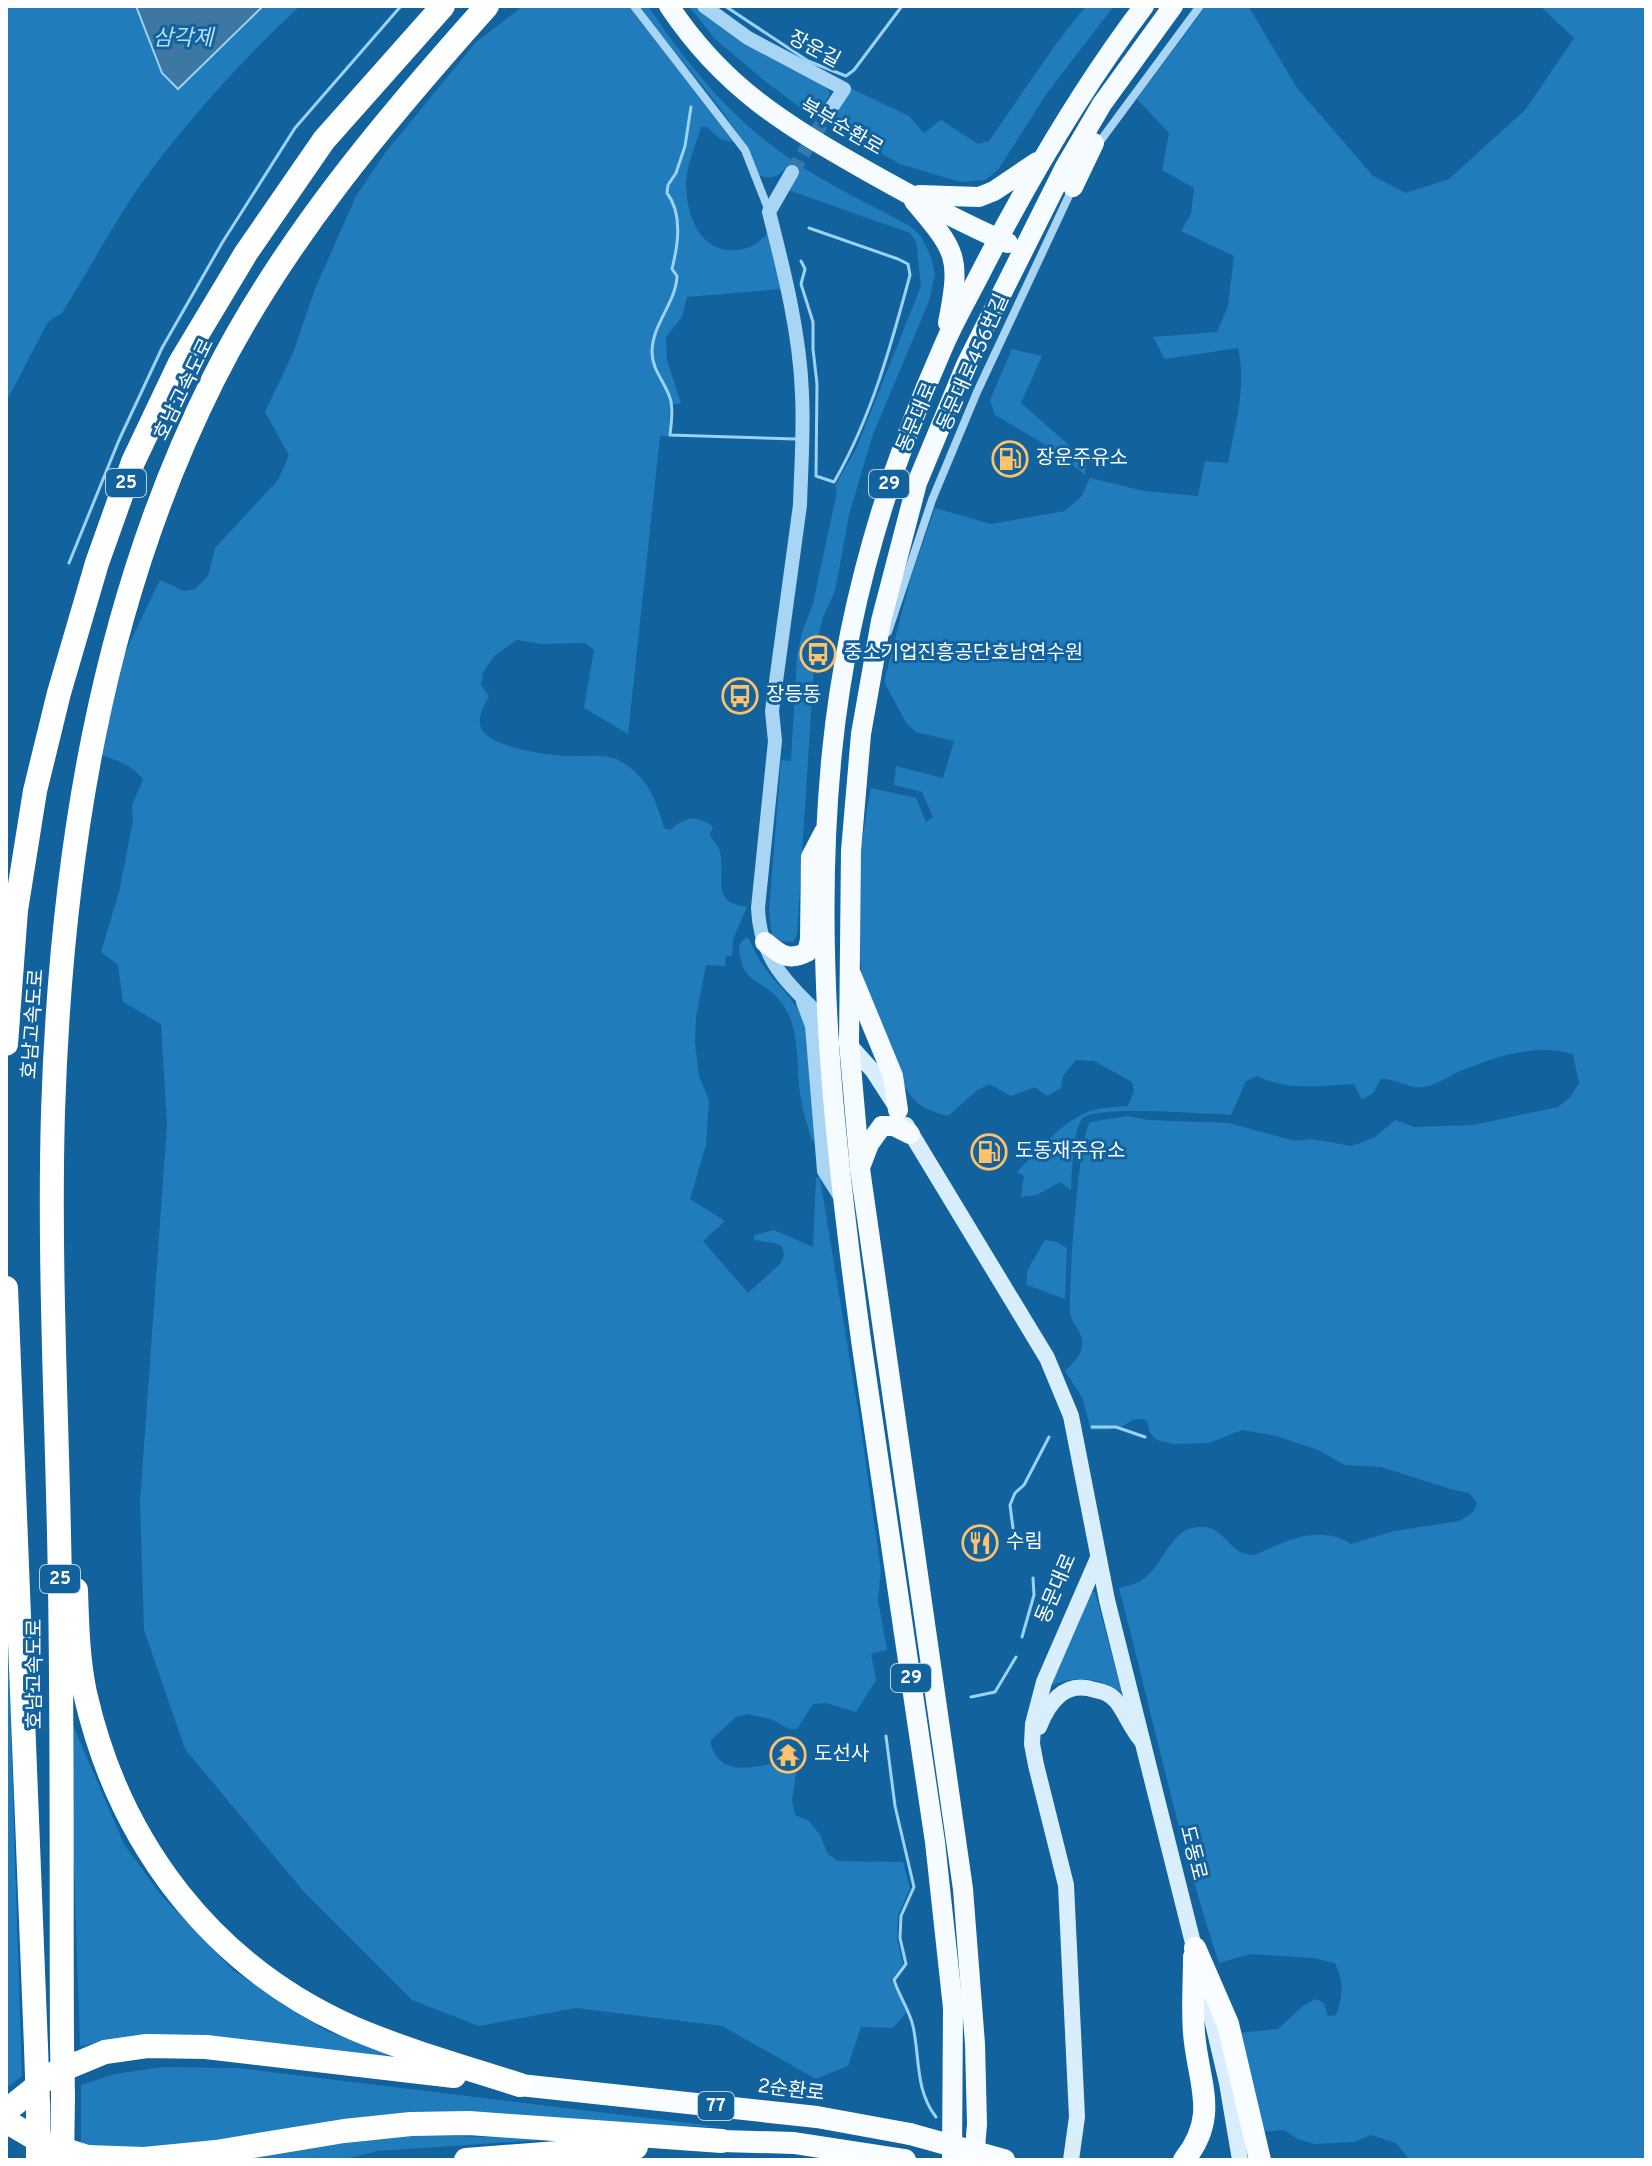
<svg xmlns="http://www.w3.org/2000/svg" width="1652" height="2166" viewBox="0 0 1652 2166" font-family="Overpass,'Noto Sans KR',sans-serif">
  <style>
    .green { fill: #217cbc }
    .water { fill: #3e77a1; stroke: #9bd2f7; stroke-width: 2 }
    .lines { fill: none; stroke-linecap: round; stroke-linejoin: round }
    .stream { stroke: #9bd2f7; stroke-width: 3 }
    .tertiary-tunnel { stroke: #367aad; stroke-width: 14; stroke-dasharray: 14 7; stroke-linecap: butt }
    .minor { stroke: #a9d5f4; stroke-width: 8 }
    .tertiary { stroke: #a9d5f4; stroke-width: 14 }
    .secondary { stroke: #d9eefd; stroke-width: 16 }
    .primary { stroke: #f6fbff; stroke-width: 20 }
    .trunk { stroke: #fafdff; stroke-width: 22 }
    .motorway { stroke: #fff; stroke-width: 24 }
    .trunk-bridge { stroke: #fafdff; stroke-width: 22 }
    .motorway-bridge { stroke: #fff; stroke-width: 24 }
    .labels { text-anchor: middle; dominant-baseline: central; stroke-width: 6; stroke-linejoin: round; paint-order: stroke }
    .shield { fill: #12629e; stroke: #b8d0e2; stroke-width: 2 }
    .shield-label { font-size: 18px; font-weight: bold; fill: #fff }
    .street-label { font-size: 20px; fill: #fff; stroke: #12629e }
    .poi-label { font-size: 20px; fill: #fff; stroke: #12629e; text-anchor: start }
    .water-label { font-size: 22px; font-style: italic; fill: #b6dffb; stroke: #12629e }
  </style>
  <rect width="100%" height="100%" fill="#12629e"/>
  <g class="green">
    <path d="M6,6H136L162,73L178,89L263,6H300C245,57 194,113 149,173C117,216 91,267 62,313L48,322L6,402Z"/>
    <path d="M523,6H630L733,142L720,139L707,127H701C696,144 687,164 686,182C686,210 696,247 728,250C744,252 757,245 767,234L781,289L687,297L682,317L666,337L667,360L681,404H670L669,437L660,436L628,734L584,708L594,650L585,643L542,644L517,640L495,655L483,672L481,685L489,696C485,704 478,716 480,725C484,747 544,754 563,756C579,757 603,753 618,760C646,774 656,799 664,828L670,830C686,817 696,814 713,827L710,835C713,841 719,846 720,852C726,879 709,902 747,907L733,939L732,956H726L725,966L706,965L696,1017L695,1043L699,1076L709,1100L706,1145L690,1199L725,1221L703,1241L748,1293L780,1264L784,1255L782,1246L774,1243L754,1240V1235L774,1230L813,1247L816,1178H820L860,1422L881,1571L878,1600L887,1650L871,1654L876,1680L856,1712L825,1703L813,1704L797,1729H789L771,1719L746,1714L736,1717L710,1741C719,1777 748,1768 776,1763L784,1769L797,1766L792,1800L795,1815L809,1821L820,1835L828,1854L838,1861L903,1862L910,1888L898,1915L897,1939L903,1964L891,1980C896,1993 904,2000 906,2013L893,2028L861,2027L848,2066L816,2079L722,2026L576,2008L479,2026L412,2000L305,1893L185,1749L144,1630L140,1502L167,1125L161,1024L123,1002L118,965L101,952L119,892L133,821L132,805L143,780C133,765 116,760 99,754L121,661L160,580L184,591L195,589L208,576L215,548L278,480L289,455L265,412L293,353L315,289L356,196L385,153L476,42Z"/>
    <path d="M640,6H648C685,62 730,117 786,156C824,183 869,204 910,226L921,236L931,257L935,275L929,301L872,437L849,515L835,591L823,617L815,649L797,935L793,942L780,941L772,935L769,911L781,760L791,761L797,656L802,632L813,604L837,491L835,486L856,449L921,286L916,241L910,233L788,190L797,174L788,166C778,176 772,181 759,175C734,112 678,62 640,6Z"/>
    <polygon points="689,6 700,6 825,86 830,93 823,107 835,114 850,88 909,116 924,133 941,120 978,144 989,141 1058,41 1086,6 1114,6 1047,93 998,170 985,180 960,182 900,164 805,111 766,82 715,39"/>
    <path d="M1206,6H1248L1297,88L1373,176L1406,193L1449,179L1526,109L1574,38L1540,6H1646V2160H1410L1396,2143L1371,2135L1354,2142L1314,2144L1298,2139L1284,2130L1262,2132L1239,2033L1278,2029L1303,2006L1315,1999L1324,2003L1328,2016L1336,2015C1343,1996 1344,1982 1335,1963L1313,1958L1250,1954L1219,1963C1178,1840 1152,1713 1119,1588C1126,1586 1137,1584 1143,1579C1165,1564 1171,1525 1202,1527C1227,1527 1228,1556 1255,1555C1286,1541 1319,1524 1351,1544L1394,1531L1460,1521L1474,1511L1477,1503L1469,1493L1450,1489L1381,1467L1345,1465L1318,1450L1276,1436L1242,1430L1209,1443L1174,1444L1157,1440L1150,1433L1147,1421C1132,1414 1128,1427 1113,1429C1106,1430 1098,1429 1091,1430L1082,1397L1065,1371C1074,1362 1083,1355 1082,1340C1082,1331 1071,1323 1070,1313C1069,1283 1078,1142 1090,1122L1128,1116L1149,1120L1229,1123L1295,1141L1312,1139L1352,1146L1375,1137L1395,1120L1415,1127L1473,1125L1558,1107L1570,1097L1579,1083L1573,1054C1534,1043 1494,1057 1458,1072C1448,1077 1434,1086 1423,1087C1409,1089 1395,1078 1381,1079L1373,1093L1362,1100L1354,1084C1320,1086 1288,1091 1257,1076L1246,1081L1231,1115C1208,1114 1097,1105 1083,1118C1073,1128 1072,1175 1071,1190L1060,1182L1037,1195L1021,1197L1024,1176L1017,1172C1036,1152 1064,1120 1090,1111C1102,1107 1115,1107 1128,1106L1134,1091L1132,1082L1094,1061L1076,1060L1063,1076L1061,1088L1047,1096L1035,1087L1011,1096L989,1084L976,1091L948,1116C911,1107 911,1096 893,1065C846,981 853,879 871,788L916,798L926,822L933,817L922,792L894,785L896,766L943,778L954,741L916,732L907,724L884,682L911,577L935,508L991,524L1065,511L1081,497L1090,478L1144,491L1198,496L1205,461L1228,463C1235,425 1247,386 1238,348L1165,359L1153,337L1217,332L1228,306L1234,256L1181,231L1191,214L1194,188L1162,170L1169,133L1137,99Z"/>
    <polygon points="1012,349 1042,356 1021,403 1086,460 1085,475 1056,451 995,415 990,400"/>
    <path d="M746,937L750,940C763,974 777,979 795,1005C817,1038 813,1101 816,1140L812,1141C808,1127 803,1113 801,1099C795,1068 802,1029 781,1002C764,978 740,986 739,945Z"/>
    <polygon points="1045,1240 1057,1242 1067,1248 1065,1299 1027,1285 1027,1271"/>
    <polygon points="6,1581 22,2076 6,2088"/>
    <path d="M1090,1592H1095L1122,1693C1098,1677 1076,1675 1050,1686Z"/>
    <polygon points="69,1716 124,1844 161,1895 233,1970 325,2030 415,2065 143,2036 80,2046"/>
    <polygon points="162,2067 238,2068 722,2127 437,2118 156,2153 81,2144 81,2085 115,2074"/>
    <polygon points="418,2135 556,2139 378,2151 341,2160 223,2160 327,2141"/>
  </g>
  <polygon class="water" points="136,6 263,6 178,89 162,73"/>
  <g class="lines">
    <g class="stream">
      <polyline points="725,6 808,61 846,76 854,70 902,6"/>
      <path d="M691,107L685,146L676,173L668,185L667,193C683,214 678,245 672,269L677,276C676,303 652,324 652,352C652,370 665,382 670,398C674,409 671,424 670,435L796,439"/>
      <path d="M801,261L805,269L801,284L813,322V349L817,384L816,476L834,482C871,418 891,346 910,275L908,264L898,259L809,228"/>
      <polyline points="69,563 119,440 162,348 222,243 295,128 401,6"/>
      <polyline points="1092,1427 1116,1427 1145,1437"/>
      <polyline points="1013,1528 1010,1505 1015,1493 1024,1485 1049,1437"/>
      <polyline points="1022,1637 1034,1595 1033,1578"/>
      <polyline points="971,1697 995,1692 1016,1657"/>
      <path d="M886,1736L895,1806L914,1887L901,1916L900,1938L906,1964L894,1980C899,1996 909,2009 913,2026C920,2058 915,2090 936,2117"/>
    </g>
    <polyline class="tertiary-tunnel" points="792,172 830,110"/>
    <g class="minor">
      <polyline points="634,6 745,150 769,211"/>
      <polyline points="1098,144 1200,6"/>
      <polyline points="888,632 932,500 977,392 1073,187"/>
    </g>
    <g class="tertiary">
      <polyline points="704,6 748,38 844,89 830,110"/>
      <path d="M792,172L769,212C784,271 800,333 802,394C804,431 801,468 800,505L772,711L775,741L758,908C760,963 791,985 826,1022"/>
      <polyline points="803,1002 812,1026 824,1171 841,1198"/>
    </g>
    <g class="secondary">
      <polyline points="846,1041 873,1071 895,1105"/>
      <polyline points="906,1125 1047,1358 1071,1416 1107,1600 1197,1959"/>
      <path d="M1039,1727C1049,1702 1065,1680 1095,1690C1104,1692 1111,1694 1117,1702C1126,1714 1131,1728 1141,1740"/>
      <polyline points="1205,1989 1227,2083 1240,2160"/>
      <polyline points="1071,2160 1077,2117 1066,1885 1036,1765 1032,1744 1033,1724 1044,1682 1098,1558"/>
    </g>
    <g class="primary">
      <path d="M669,6C723,87 784,124 867,171C913,197 960,222 1008,243"/>
      <polyline points="1073,187 1094,143"/>
      <polyline points="919,195 979,197 994,191 1037,162"/>
      <path d="M914,201C957,252 961,256 948,323"/>
      <path d="M765,942C779,954 788,962 807,952L810,940L811,857L824,832"/>
      <polyline points="851,974 893,1076 898,1110"/>
      <polyline points="861,1165 869,1144 882,1126 894,1126 910,1134"/>
      <path d="M952,2160L953,2008L935,1842C911,1677 885,1512 862,1347C835,1150 812,951 832,752C846,612 887,473 944,345C955,319 970,294 983,268C1030,177 1082,88 1144,6"/>
      <polyline points="974,2160 977,2124 975,2044 963,1889 860,1169 849,1043 851,851 861,734 881,621 917,483 966,365 1065,167 1102,104 1173,6"/>
    </g>
    <g class="trunk">
      <polyline points="1195,1948 1228,2024 1260,2160"/>
      <polyline points="520,2085 817,2117 910,2134"/>
      <polyline points="722,2141 794,2143 905,2160"/>
      <path d="M1184,2160C1220,2116 1198,2083 1194,2033C1192,2008 1194,1982 1194,1957"/>
    </g>
    <g class="motorway">
      <polyline points="6,1044 16,910 35,791 59,693 97,563 133,462 180,363 246,253 324,140 443,6"/>
      <polyline points="6,1288 36,2047"/>
      <path d="M76,1590C77,1624 78,1660 85,1693C119,1843 211,1965 353,2028C407,2051 464,2067 520,2085"/>
      <path d="M62,2042C61,1872 63,1703 59,1534C56,1394 49,1253 53,1112C61,861 100,606 213,380C282,242 385,120 487,6"/>
      <polyline points="6,2111 52,2074 105,2052 147,2046 206,2047 454,2076"/>
      <polyline points="87,2157 144,2159 216,2152 344,2131 411,2124 469,2123 722,2141"/>
      <polyline points="38,2160 38,2105"/>
      <polyline points="62,2160 63,2097"/>
      <polyline points="466,2160 636,2147"/>
    </g>
    <polyline class="trunk-bridge" points="910,2134 1004,2160"/>
    <g class="motorway-bridge">
      <polyline points="62,2042 63,2097"/>
      <polyline points="36,2047 38,2105"/>
      <polyline points="6,2121 43,2143 87,2157"/>
    </g>
  </g>
  <defs>
    <symbol id="fuel-ring" viewBox="-11 -11 22 22"><circle r="9.5" fill="#12629e" stroke="#ffc16c" stroke-width="1.5"/><path d="M-5.5-6h7V0h2V4h1.3V-2.5L3-4.5l.8-.8L6-3V5H2.5V1h-1V6h-7ZM-4.2-4.7v3.2H.2V-4.7Z" fill="#ffc16c"/></symbol>
    <symbol id="bus-ring" viewBox="-11 -11 22 22"><circle r="9.5" fill="#12629e" stroke="#ffc16c" stroke-width="1.5"/><path d="M-5-6H5V4H4V6H2V4H-2V6H-4V4H-5ZM-3.5-4V0h7V-4ZM-3.5 1.2v1.5H-2V1.2ZM2 1.2v1.5H3.5V1.2Z" fill="#ffc16c"/></symbol>
    <symbol id="restaurant-ring" viewBox="-11 -11 22 22"><circle r="9.5" fill="#12629e" stroke="#ffc16c" stroke-width="1.5"/><path d="M-5-6h1v4h1v-4h1v4h1v-4h1v5L-1.5 .5V6h-2V.5L-5-1ZM5-6V6H3V1.5H1.5Q1.5-4 5-6Z" fill="#ffc16c"/></symbol>
    <symbol id="temple-ring" viewBox="-11 -11 22 22"><circle r="9.5" fill="#12629e" stroke="#ffc16c" stroke-width="1.5"/><path d="M0-6L5-2H3V0L6.5 2.5H4V6H1.5V3h-3V6H-4V2.5H-6.5L-3 0V-2H-5Z" fill="#ffc16c"/></symbol>
  </defs>
  <g fill-rule="evenodd">
    <use href="#fuel-ring" x="990" y="439" width="40" height="40"/>
    <use href="#bus-ring" x="798" y="634" width="40" height="40"/>
    <use href="#bus-ring" x="720" y="676" width="40" height="40"/>
    <use href="#fuel-ring" x="969" y="1132" width="40" height="40"/>
    <use href="#restaurant-ring" x="960" y="1523" width="40" height="40"/>
    <use href="#temple-ring" x="768" y="1735" width="40" height="40"/>
  </g>
  <g class="labels">
    <g class="shield">
      <rect x="106" y="469" width="40" height="28" rx="6"/>
      <rect x="869" y="470" width="40" height="28" rx="6"/>
      <rect x="40" y="1565" width="40" height="28" rx="6"/>
      <rect x="891" y="1664" width="40" height="28" rx="6"/>
      <rect x="698" y="2092" width="36" height="28" rx="6"/>
    </g>
    <g class="shield-label">
      <text x="126" y="483">25</text>
      <text x="889" y="484">29</text>
      <text x="60" y="1579">25</text>
      <text x="911" y="1678">29</text>
      <text x="716" y="2106">77</text>
    </g>
    <g class="street-label">
      <text transform="translate(814 50) rotate(28)">장운길</text>
      <text transform="translate(841 128) rotate(30)">북부순환로</text>
      <text transform="translate(974 363) rotate(-66)">동문대로456번길</text>
      <text transform="translate(185 390) rotate(-64)">호남고속도로</text>
      <text transform="translate(918 418) rotate(-67)">동문대로</text>
      <text transform="translate(34 1024) rotate(-86)">호남고속도로</text>
      <text transform="translate(1057 1589) rotate(-67)">동문대로</text>
      <text transform="translate(36 1674) rotate(-90)">호남고속도로</text>
      <text transform="translate(1192 1853) rotate(76)">도동로</text>
      <text transform="translate(791 2091) rotate(7)">2순환로</text>
    </g>
    <g class="poi-label">
      <text x="1036" y="459">장운주유소</text>
      <text x="844" y="654">중소기업진흥공단호남연수원</text>
      <text x="766" y="696">장등동</text>
      <text x="1015" y="1152">도동재주유소</text>
      <text x="1006" y="1543">수림</text>
      <text x="814" y="1755">도선사</text>
    </g>
    <g class="water-label">
      <text x="183" y="39">삼각제</text>
    </g>
  </g>
  <rect width="1652" height="2166" fill="none" stroke="#ffffff" stroke-width="16"/>
</svg>
